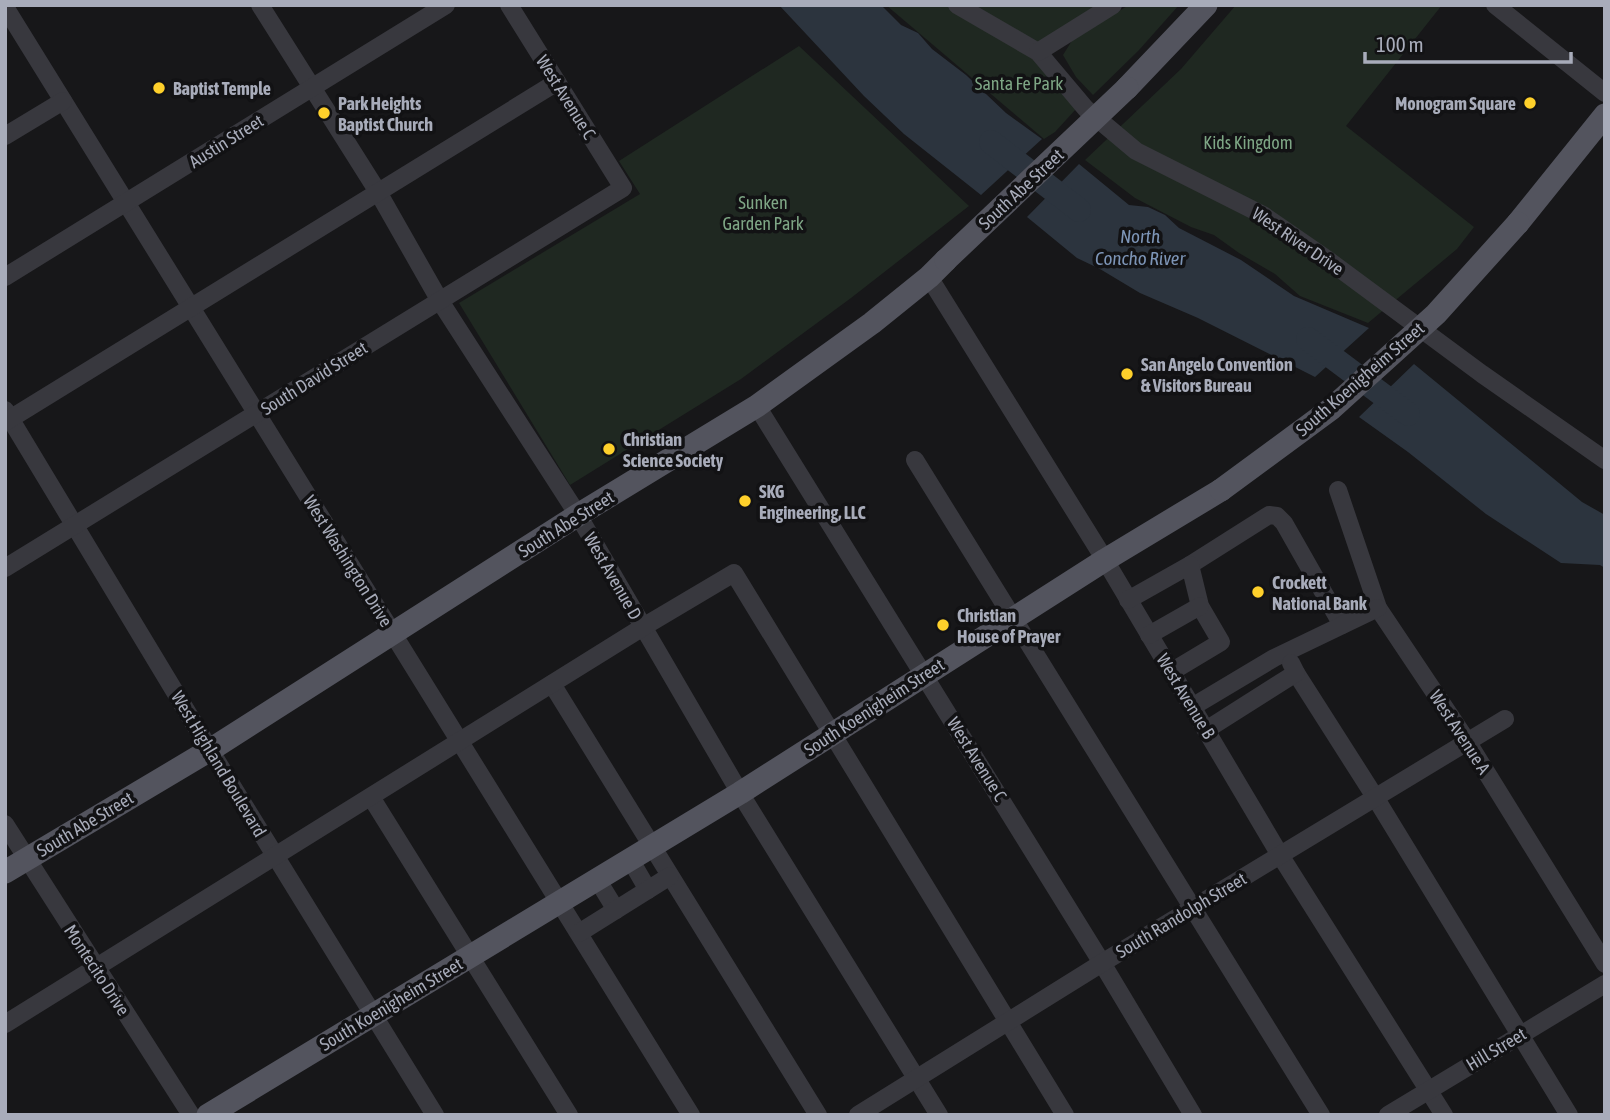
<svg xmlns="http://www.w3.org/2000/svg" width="1610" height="1120" viewBox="0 0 1610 1120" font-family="'Asap Condensed',sans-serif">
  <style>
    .green { fill: #1f2821 }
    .water { fill: #2c343e }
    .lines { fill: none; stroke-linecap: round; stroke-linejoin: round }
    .river { stroke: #2c343e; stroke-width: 24 }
    .minor { stroke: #38383e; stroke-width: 18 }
    .major { stroke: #53545e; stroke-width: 23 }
    .major-bridge { stroke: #53545e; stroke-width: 23 }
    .poi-dot { fill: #fed02b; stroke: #121214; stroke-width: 2.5 }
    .labels { text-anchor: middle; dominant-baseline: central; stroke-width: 7; stroke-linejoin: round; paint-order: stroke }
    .park-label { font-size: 18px; fill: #7ea685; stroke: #121214 }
    .poi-label { font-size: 18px; font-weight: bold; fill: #a8acba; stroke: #121214; text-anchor: start }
    .street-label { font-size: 18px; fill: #a8acba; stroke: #121214 }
    .water-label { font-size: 19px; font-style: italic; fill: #7d95b7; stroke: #121214 }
  </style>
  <rect width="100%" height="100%" fill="#171719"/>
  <g class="green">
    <polygon points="886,5 948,5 1023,50 1040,65 1076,109 1055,132 1044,139"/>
    <polygon points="972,5 1100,5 1037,45"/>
    <polygon points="1129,5 1179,5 1139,50 1093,95 1076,77 1063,55 1073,39"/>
    <polygon points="1236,5 1442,5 1346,126 1474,227 1457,249 1368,323 1300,296 1275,274 1239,253 1214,235 1191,227 1135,198 1085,160 1181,69"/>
    <polygon points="799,46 969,206 851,298 741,379 570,485 459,303 640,194 619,161"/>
  </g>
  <g class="water">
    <polygon points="779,5 881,5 901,25 918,33 932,49 966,75 1006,113 1042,139 981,195 904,134 864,96"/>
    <polygon points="1079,164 1129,205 1148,207 1165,215 1179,228 1241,260 1294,296 1369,328 1315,377 1198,318 1140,293 1100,269 1077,258 1027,217"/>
    <polygon points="1414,364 1582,502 1605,515 1605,568 1600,565 1561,563 1486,514 1408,452 1359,417"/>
  </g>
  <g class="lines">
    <g class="river">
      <polyline points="991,142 1079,210"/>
      <polyline points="1308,339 1408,414"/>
    </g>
    <g class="minor">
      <polyline points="260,5 378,192 440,301 578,515 740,793 939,1115"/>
      <polyline points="957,5 1038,52 1086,109 1136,151 1263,215 1328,260 1482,374 1605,460"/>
      <polyline points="1495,5 1605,93"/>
      <polyline points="5,7 691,1115"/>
      <polyline points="1038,52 1113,5"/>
      <polyline points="5,136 63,101"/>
      <polyline points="5,277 446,5"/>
      <polyline points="929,277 1105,560 1280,855 1444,1115"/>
      <polyline points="757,406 1102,963 1193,1115"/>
      <polyline points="5,410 210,750 435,1115"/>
      <polyline points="5,422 557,82"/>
      <polyline points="915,460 1321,1115"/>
      <polyline points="1338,490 1378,608 1467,741 1605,964"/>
      <polyline points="1190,565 1269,515 1277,516 1284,523 1342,625"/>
      <polyline points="5,568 623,188 509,5"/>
      <polyline points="1128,600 1190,565 1200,606 1221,642 1171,672"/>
      <polyline points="1149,635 1200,606"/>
      <polyline points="1296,673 1375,797 1569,1115"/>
      <polyline points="552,684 818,1115"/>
      <polyline points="1192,707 1274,658 1378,608"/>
      <polyline points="1206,730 1296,673 1291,663"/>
      <polyline points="371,797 569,1115"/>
      <polyline points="5,824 191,1115"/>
      <polyline points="630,859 648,890"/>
      <polyline points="597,879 616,910"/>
      <polyline points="579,933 670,876"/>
      <polyline points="5,1024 643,627 734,573 1065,1115"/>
      <polyline points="858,1115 1102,963 1505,719"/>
      <polyline points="1388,1115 1605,984"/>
    </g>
    <g class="major">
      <polyline points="1127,88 1206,5"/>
      <polyline points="1518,223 1605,115"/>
      <polyline points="5,872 210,750 578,515 757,406 872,323 929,277 946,260"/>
      <polyline points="208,1115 740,793 1105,560 1221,490"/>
    </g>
    <g class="major-bridge">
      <polyline points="946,260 1127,88"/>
      <polyline points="1221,490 1331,409 1436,314 1518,223"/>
    </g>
  </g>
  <g class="poi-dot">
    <circle cx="159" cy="88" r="7"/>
    <circle cx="1530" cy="103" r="7"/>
    <circle cx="324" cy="113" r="7"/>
    <circle cx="1127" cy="374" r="7"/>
    <circle cx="609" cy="449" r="7"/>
    <circle cx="745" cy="501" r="7"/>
    <circle cx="1258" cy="592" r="7"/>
    <circle cx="943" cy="625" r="7"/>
  </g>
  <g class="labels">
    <g class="park-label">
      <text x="1019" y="83">Santa Fe Park</text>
      <text x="1248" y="142">Kids Kingdom</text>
      <text x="763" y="202">Sunken<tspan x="763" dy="21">Garden Park</tspan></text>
    </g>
    <g class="poi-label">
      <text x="173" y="88">Baptist Temple</text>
      <text x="338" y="103">Park Heights<tspan x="338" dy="21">Baptist Church</tspan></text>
      <text x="1516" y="103" text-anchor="end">Monogram Square</text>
      <text x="1141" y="364">San Angelo Convention<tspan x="1141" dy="21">&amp; Visitors Bureau</tspan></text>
      <text x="623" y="439">Christian<tspan x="623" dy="21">Science Society</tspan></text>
      <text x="759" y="491">SKG<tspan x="759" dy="21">Engineering, LLC</tspan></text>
      <text x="1272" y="582">Crockett<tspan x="1272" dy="21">National Bank</tspan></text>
      <text x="957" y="615">Christian<tspan x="957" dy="21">House of Prayer</tspan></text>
    </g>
    <g class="street-label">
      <text transform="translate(566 97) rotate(58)">West Avenue C</text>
      <text transform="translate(226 141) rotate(-32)">Austin Street</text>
      <text transform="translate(1021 189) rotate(-43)">South Abe Street</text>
      <text transform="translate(1298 241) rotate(34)">West River Drive</text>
      <text transform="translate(314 378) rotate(-32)">South David Street</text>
      <text transform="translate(1360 379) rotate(-41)">South Koenigheim Street</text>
      <text transform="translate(566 524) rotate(-32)">South Abe Street</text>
      <text transform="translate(348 561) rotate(58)">West Washington Drive</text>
      <text transform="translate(613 576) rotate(60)">West Avenue D</text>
      <text transform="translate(1186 696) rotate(59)">West Avenue B</text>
      <text transform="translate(874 707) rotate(-33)">South Koenigheim Street</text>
      <text transform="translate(1460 732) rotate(57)">West Avenue A</text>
      <text transform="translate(977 759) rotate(58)">West Avenue C</text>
      <text transform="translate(219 764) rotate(59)">West Highland Boulevard</text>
      <text transform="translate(85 824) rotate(-31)">South Abe Street</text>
      <text transform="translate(1181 915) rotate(-31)">South Randolph Street</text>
      <text transform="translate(97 970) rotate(57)">Montecito Drive</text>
      <text transform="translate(391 1004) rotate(-31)">South Koenigheim Street</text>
      <text transform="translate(1496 1049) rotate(-31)">Hill Street</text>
    </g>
    <g class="water-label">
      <text x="1140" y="236">North<tspan x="1140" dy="22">Concho River</tspan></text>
    </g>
  </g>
  <rect width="1610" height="1120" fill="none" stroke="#a8acba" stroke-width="14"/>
  <path d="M1365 52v10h206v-10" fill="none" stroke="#a8acba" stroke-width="3.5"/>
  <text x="1376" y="52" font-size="21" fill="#a8acba" stroke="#121214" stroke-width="5" paint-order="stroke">100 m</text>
</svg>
